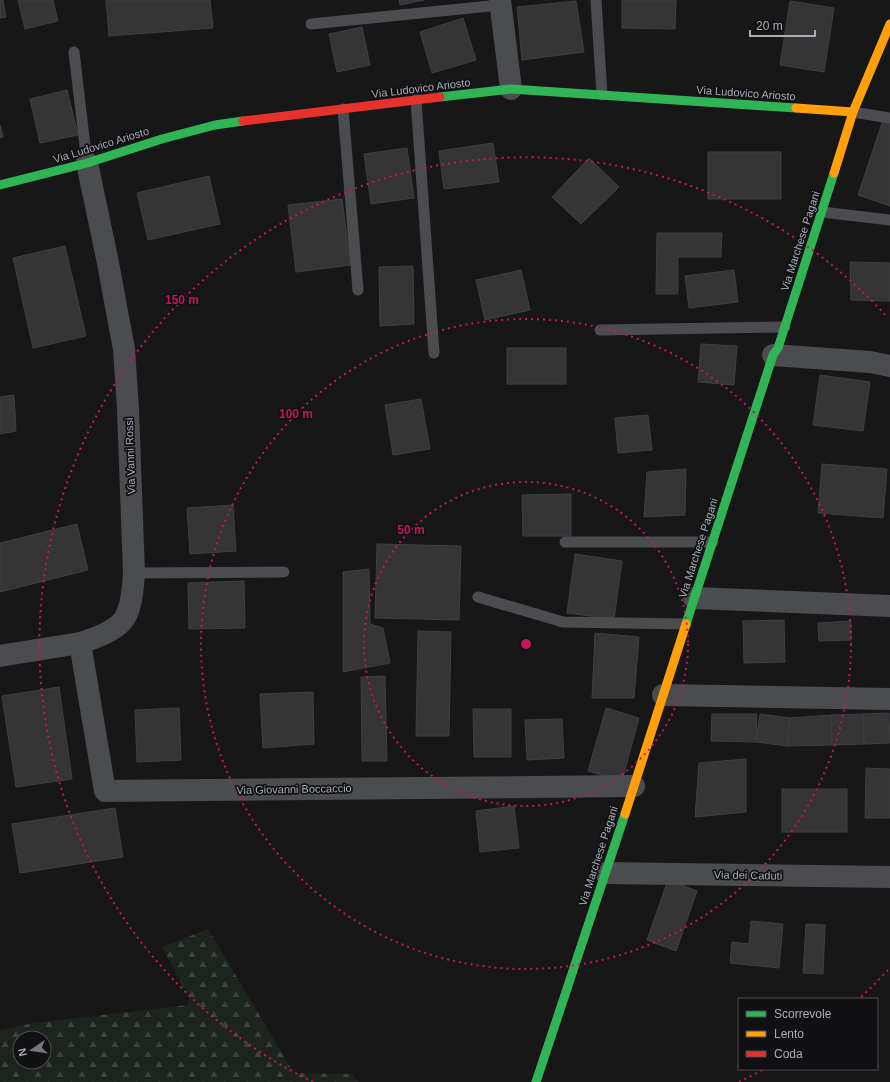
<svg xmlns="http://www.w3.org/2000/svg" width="890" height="1082" viewBox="0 0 890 1082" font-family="Arial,sans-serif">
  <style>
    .forest { fill: url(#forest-firs); fill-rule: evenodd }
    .building { fill: #353536; stroke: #3f4043 }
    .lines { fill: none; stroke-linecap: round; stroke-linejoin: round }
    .lane { stroke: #4b4c50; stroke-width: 11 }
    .street { stroke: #4b4c50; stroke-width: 22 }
    .fast { stroke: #30b455; stroke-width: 9 }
    .slow { stroke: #ff9f0a; stroke-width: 9 }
    .jam { stroke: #e5322d; stroke-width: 9 }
    .ring { fill: none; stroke: #c2185b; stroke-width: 2; stroke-dasharray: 2 4 }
    .labels { text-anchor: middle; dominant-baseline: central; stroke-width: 3.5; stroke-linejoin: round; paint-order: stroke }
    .street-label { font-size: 11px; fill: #a8adb8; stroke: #111113 }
    .centre { fill: #c2185b; stroke: #111113; stroke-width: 2 }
    .ring-label { font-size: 12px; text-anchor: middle; font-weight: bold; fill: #c2185b; stroke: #111113; stroke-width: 3.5; stroke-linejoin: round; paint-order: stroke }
  </style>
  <defs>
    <pattern id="forest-firs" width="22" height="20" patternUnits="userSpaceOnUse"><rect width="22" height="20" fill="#1d241e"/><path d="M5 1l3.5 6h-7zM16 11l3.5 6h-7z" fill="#3b413d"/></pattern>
  </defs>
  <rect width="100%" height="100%" fill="#171717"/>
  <path class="forest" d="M208,929L294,1073L353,1074L358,1082H0V1030L33,1023L188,1005L189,997L162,947ZM20,1038H44V1062H20Z"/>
  <g class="building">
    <polygon points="0,0 3,0 6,17 0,18"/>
    <polygon points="18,0 53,0 58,21 25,29"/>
    <polygon points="106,0 210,0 213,28 109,36"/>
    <polygon points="399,0 424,0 400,5"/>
    <polygon points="622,0 676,0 675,29 622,28"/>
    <polygon points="576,1 584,52 522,60 517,7"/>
    <polygon points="790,1 834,8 824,72 780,65"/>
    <polygon points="463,18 476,60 432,73 420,32"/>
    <polygon points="362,27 370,65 337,72 329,34"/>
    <polygon points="67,90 78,135 40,143 30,99"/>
    <polygon points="883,120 890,123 890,206 858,195"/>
    <polygon points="0,125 3,137 0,138"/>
    <polygon points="493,143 499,182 444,189 439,151"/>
    <polygon points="407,148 414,198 371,204 364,154"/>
    <rect x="708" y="152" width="73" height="47"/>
    <polygon points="589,158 619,187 581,224 552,197"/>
    <polygon points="209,176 220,224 148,240 137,193"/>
    <polygon points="342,199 351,265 296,272 288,205"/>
    <polygon points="657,233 722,233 721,257 678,257 678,294 656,294"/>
    <polygon points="65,246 86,336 33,348 13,258"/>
    <polygon points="850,262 890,263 890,301 851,300"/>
    <polygon points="413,266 414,324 380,326 379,267"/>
    <polygon points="521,270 530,310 485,320 476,280"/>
    <polygon points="734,270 738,302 689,308 685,276"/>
    <polygon points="701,344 737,346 734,385 698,382"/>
    <rect x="507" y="348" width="59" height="36"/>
    <polygon points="820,375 870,382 863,431 813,425"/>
    <polygon points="14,395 16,431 0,434 0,397"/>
    <polygon points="421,399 430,449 393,455 385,405"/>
    <polygon points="648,415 652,450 618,453 615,418"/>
    <polygon points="822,464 887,469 883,518 818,513"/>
    <polygon points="686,469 685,515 644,517 647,472"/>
    <polygon points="571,494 571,536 523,536 522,495"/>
    <polygon points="233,505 236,551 190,554 187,508"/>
    <polygon points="77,524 88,570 0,592 0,543"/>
    <polygon points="377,544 461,546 459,620 375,618"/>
    <polygon points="575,554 622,561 614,619 567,613"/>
    <polygon points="369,569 370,624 383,628 390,663 343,672 343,572"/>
    <polygon points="244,581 245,628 189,629 188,583"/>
    <polygon points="784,620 785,662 744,663 743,621"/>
    <polygon points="851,621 851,640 819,641 818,623"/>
    <polygon points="418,631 451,632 449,736 416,736"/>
    <polygon points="595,633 639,637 634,698 592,698"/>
    <polygon points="385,676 387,761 362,761 361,677"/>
    <polygon points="59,687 72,779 16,787 2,696"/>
    <polygon points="313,692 314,744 263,748 260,694"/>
    <polygon points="179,708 181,760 137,762 135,710"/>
    <polygon points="606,708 639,718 622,781 588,771"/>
    <polygon points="473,709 511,709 511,757 474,757"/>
    <polygon points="889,713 890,743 864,744 863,714"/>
    <polygon points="712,714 757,714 756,742 711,741"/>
    <polygon points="760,714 790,718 787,746 756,742"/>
    <polygon points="863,714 864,744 832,745 831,715"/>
    <polygon points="831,715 832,745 787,746 790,718"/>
    <polygon points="562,719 564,758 527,760 525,720"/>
    <polygon points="746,759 746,812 695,817 699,763"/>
    <polygon points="866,768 890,769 890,818 865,818"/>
    <rect x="782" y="789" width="65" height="43"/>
    <polygon points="514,806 519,848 480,852 476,811"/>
    <polygon points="115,808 123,857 20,873 12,824"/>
    <polygon points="668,880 697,891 676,951 647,940"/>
    <polygon points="751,921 783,924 779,968 730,963 732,942 749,944"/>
    <polygon points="806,924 825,925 823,974 803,973"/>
  </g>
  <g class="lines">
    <g class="lane">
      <polyline points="596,0 602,95"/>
      <polyline points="311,24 500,5"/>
      <polyline points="74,52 87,163"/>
      <polyline points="416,100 434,353"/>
      <polyline points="343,109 358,290"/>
      <polyline points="853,112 890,118"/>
      <polyline points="822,212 890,220"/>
      <polyline points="600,330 785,327"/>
      <polyline points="565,542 713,542"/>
      <polyline points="134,573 284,572"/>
      <polyline points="478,597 563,622 686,624"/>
    </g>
    <g class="street">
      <polyline points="500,0 511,89"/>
      <polyline points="773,355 870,362 890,366"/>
      <polyline points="694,598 890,606"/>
      <polyline points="80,643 105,791 634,786"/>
      <path d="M0,656L80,643C93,639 116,631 124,619C132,608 133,585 134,573L128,409L124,349L107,258L87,163"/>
      <polyline points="663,695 890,699"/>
      <polyline points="606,873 890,877"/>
    </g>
    <g class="fast">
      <polyline points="440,97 511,89 796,108"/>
      <polyline points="0,185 87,163 162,139 215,125 243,121"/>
      <polyline points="686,624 773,355 778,348 834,173"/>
      <polyline points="536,1082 625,814"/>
    </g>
    <g class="slow">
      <polyline points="796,108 853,112"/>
      <polyline points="834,173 853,112 890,24"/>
      <polyline points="625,814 686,624"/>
    </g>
    <polyline class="jam" points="243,121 440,97"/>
  </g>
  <g class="ring">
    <circle cx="526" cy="644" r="162"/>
    <circle cx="526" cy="644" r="325"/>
    <path d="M888 970A487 487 0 0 1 861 997M762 1070A487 487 0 0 1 739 1082M313 1082A487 487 0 1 1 888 318"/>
  </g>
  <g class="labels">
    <g class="street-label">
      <text transform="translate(421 88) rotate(-7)">Via Ludovico Ariosto</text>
      <text transform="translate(746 93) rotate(4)">Via Ludovico Ariosto</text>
      <text transform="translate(101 145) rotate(-17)">Via Ludovico Ariosto</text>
      <text transform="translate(800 241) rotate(-72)">Via Marchese Pagani</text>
      <text transform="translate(130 456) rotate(-92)">Via Vanni Rossi</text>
      <text transform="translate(698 548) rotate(-72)">Via Marchese Pagani</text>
      <text transform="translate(294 789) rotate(-1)">Via Giovanni Boccaccio</text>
      <text transform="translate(598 856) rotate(-72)">Via Marchese Pagani</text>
      <text transform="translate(748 875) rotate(1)">Via dei Caduti</text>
    </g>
  </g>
  <circle cx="526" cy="644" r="6" class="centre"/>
  <g class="ring-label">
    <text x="182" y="304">150 m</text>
    <text x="296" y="418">100 m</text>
    <text x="411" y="534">50 m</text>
  </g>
  <rect x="738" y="998" width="140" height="72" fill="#111113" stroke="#4d4f55"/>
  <rect x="746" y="1011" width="20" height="6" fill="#30b455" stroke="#4d4f55"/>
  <text x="774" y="1018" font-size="12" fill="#a8adb8">Scorrevole</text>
  <rect x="746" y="1031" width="20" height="6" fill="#ff9f0a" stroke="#4d4f55"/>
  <text x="774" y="1038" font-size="12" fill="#a8adb8">Lento</text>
  <rect x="746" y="1051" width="20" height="6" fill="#e5322d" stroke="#4d4f55"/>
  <text x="774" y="1058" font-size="12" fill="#a8adb8">Coda</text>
  <g transform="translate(32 1050) rotate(257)"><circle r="19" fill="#111113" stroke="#4d4f55"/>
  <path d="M0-3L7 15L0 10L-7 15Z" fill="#757880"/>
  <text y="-6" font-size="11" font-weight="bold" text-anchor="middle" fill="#a8adb8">N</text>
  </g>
  <path d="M750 30v6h65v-6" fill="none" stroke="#a8adb8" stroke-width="2"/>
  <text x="756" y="30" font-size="12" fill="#a8adb8" stroke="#111113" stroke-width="3" paint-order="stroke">20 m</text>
</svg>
